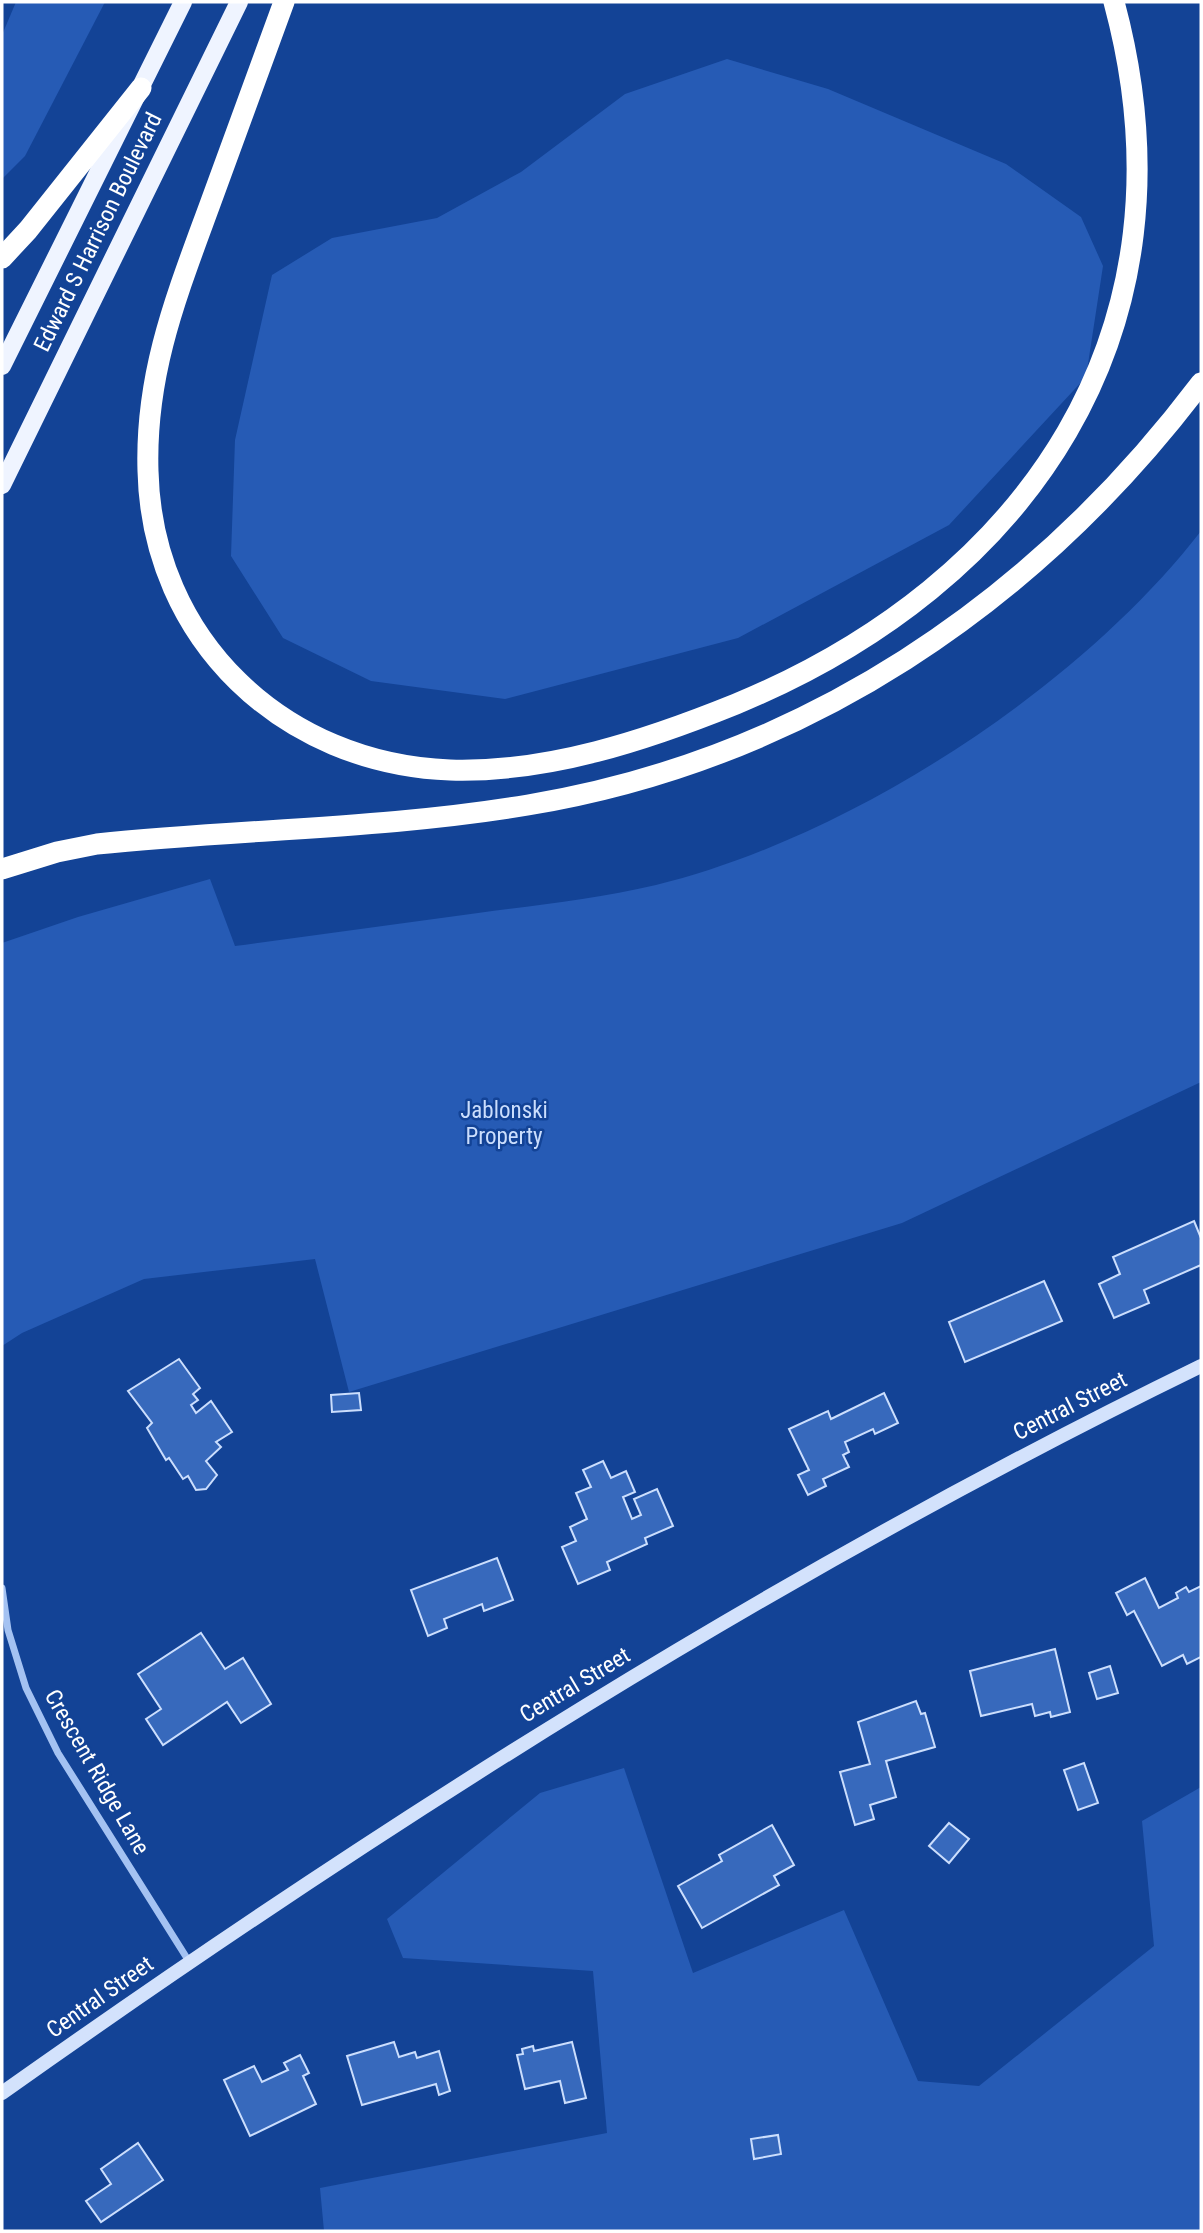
<svg xmlns="http://www.w3.org/2000/svg" width="1203" height="2233" viewBox="0 0 1203 2233" font-family="'Roboto Condensed',sans-serif">
  <style>
    .green { fill: #265bb5 }
    .building { fill: #3769bc; stroke: #cbdefd; stroke-width: 2 }
    .lines { fill: none; stroke-linecap: round; stroke-linejoin: round }
    .street { stroke: #a4c2f2; stroke-width: 7 }
    .secondary { stroke: #d3e2fc; stroke-width: 14 }
    .primary { stroke: #eff4ff; stroke-width: 18 }
    .highway { stroke: #fff; stroke-width: 21 }
    .labels { text-anchor: middle; dominant-baseline: central; stroke-width: 5; stroke-linejoin: round; paint-order: stroke }
    .street-label { font-size: 23px; fill: #fff; stroke: #134396 }
    .park-label { font-size: 23px; fill: #cbdefd; stroke: #134396 }
  </style>
  <rect width="100%" height="100%" fill="#134396"/>
  <g class="green">
    <polygon points="16,2 105,2 25,156 2,179 2,35"/>
    <polygon points="727,59 828,89 1006,164 1081,217 1103,266 1086,377 949,525 738,638 505,699 371,681 283,638 231,556 235,440 272,275 332,238 437,218 521,172 625,94"/>
    <path d="M1201,531V1082L902,1223L349,1392L315,1259L144,1279L22,1333L2,1346V943L78,917L210,879L235,946C316,935 397,924 478,913C538,905 597,899 656,885C849,838 1079,689 1201,531Z"/>
    <polygon points="624,1768 693,1973 844,1910 918,2081 979,2086 1154,1946 1142,1821 1201,1787 1201,2231 324,2231 320,2188 607,2133 593,1971 403,1958 387,1919 540,1793"/>
  </g>
  <g class="building">
    <polygon points="1194,1221 1201,1238 1201,1265 1144,1290 1149,1303 1114,1318 1099,1284 1120,1274 1113,1257"/>
    <polygon points="1044,1281 1062,1321 965,1362 949,1322"/>
    <polygon points="179,1359 200,1388 193,1394 198,1400 191,1405 196,1413 211,1401 232,1432 216,1442 221,1447 206,1461 217,1475 206,1489 196,1490 188,1476 183,1479 169,1458 166,1460 147,1428 152,1423 128,1391"/>
    <polygon points="359,1393 361,1410 332,1412 331,1395"/>
    <polygon points="884,1393 898,1423 875,1434 873,1429 845,1442 849,1452 843,1455 849,1467 823,1479 826,1486 808,1495 798,1475 809,1470 789,1429 828,1411 831,1419"/>
    <polygon points="603,1461 611,1478 626,1471 635,1492 623,1497 632,1519 641,1515 634,1499 657,1489 673,1526 645,1538 647,1544 607,1562 610,1570 578,1584 562,1547 576,1541 570,1527 587,1519 576,1493 591,1487 583,1470"/>
    <polygon points="497,1558 513,1600 484,1611 482,1604 444,1619 447,1628 428,1636 411,1590"/>
    <polygon points="1145,1578 1159,1608 1178,1598 1176,1593 1186,1587 1189,1592 1201,1586 1201,1657 1187,1664 1183,1655 1162,1666 1134,1611 1127,1615 1116,1593"/>
    <polygon points="201,1633 225,1669 243,1658 271,1704 241,1723 227,1702 163,1745 146,1719 161,1709 138,1674"/>
    <polygon points="1055,1649 1070,1712 1051,1717 1050,1712 1035,1716 1032,1704 981,1716 970,1671"/>
    <polygon points="1110,1666 1118,1693 1097,1699 1089,1673"/>
    <polygon points="916,1701 921,1714 925,1713 935,1747 886,1761 896,1797 870,1805 874,1819 855,1825 840,1772 870,1764 858,1722"/>
    <polygon points="1084,1763 1098,1803 1078,1810 1064,1770"/>
    <polygon points="949,1823 969,1839 949,1863 929,1846"/>
    <polygon points="772,1825 794,1865 774,1876 779,1885 702,1928 678,1886 722,1861 719,1855"/>
    <polygon points="394,2042 399,2057 415,2052 417,2058 439,2051 450,2091 439,2095 436,2084 362,2105 347,2056"/>
    <polygon points="572,2042 586,2098 565,2103 560,2081 525,2089 517,2055 523,2054 522,2049 533,2046 534,2051"/>
    <polygon points="300,2055 309,2073 303,2076 316,2104 250,2136 224,2080 254,2066 262,2082 288,2070 284,2063"/>
    <polygon points="778,2135 781,2154 754,2159 751,2139"/>
    <polygon points="138,2143 163,2180 101,2222 86,2201 111,2184 101,2169"/>
  </g>
  <g class="lines">
    <polyline class="street" points="2,1588 8,1630 26,1688 58,1753 190,1963"/>
    <path class="secondary" d="M2,2093C383,1823 780,1571 1201,1366"/>
    <g class="primary">
      <polyline points="2,366 183,2"/>
      <polyline points="2,485 239,2"/>
    </g>
    <g class="highway">
      <path d="M284,2C259,70 234,139 209,207C176,297 145,374 148,471C152,640 284,764 450,770C548,773 647,740 736,704C1026,584 1203,332 1114,2"/>
      <polyline points="2,258 28,230 141,88"/>
      <path d="M2,869L57,852L97,844C241,829 386,829 528,805C804,759 1034,604 1201,383"/>
    </g>
  </g>
  <g class="labels">
    <g class="street-label">
      <text transform="translate(98 232) rotate(-64)">Edward S Harrison Boulevard</text>
      <text transform="translate(1070 1406) rotate(-27)">Central Street</text>
      <text transform="translate(575 1685) rotate(-31)">Central Street</text>
      <text transform="translate(97 1772) rotate(60)">Crescent Ridge Lane</text>
      <text transform="translate(100 1997) rotate(-35)">Central Street</text>
    </g>
    <g class="park-label">
      <text x="504" y="1110">Jablonski<tspan x="504" dy="26">Property</tspan></text>
    </g>
  </g>
  <rect width="1203" height="2233" fill="none" stroke="#ffffff" stroke-width="7"/>
</svg>
